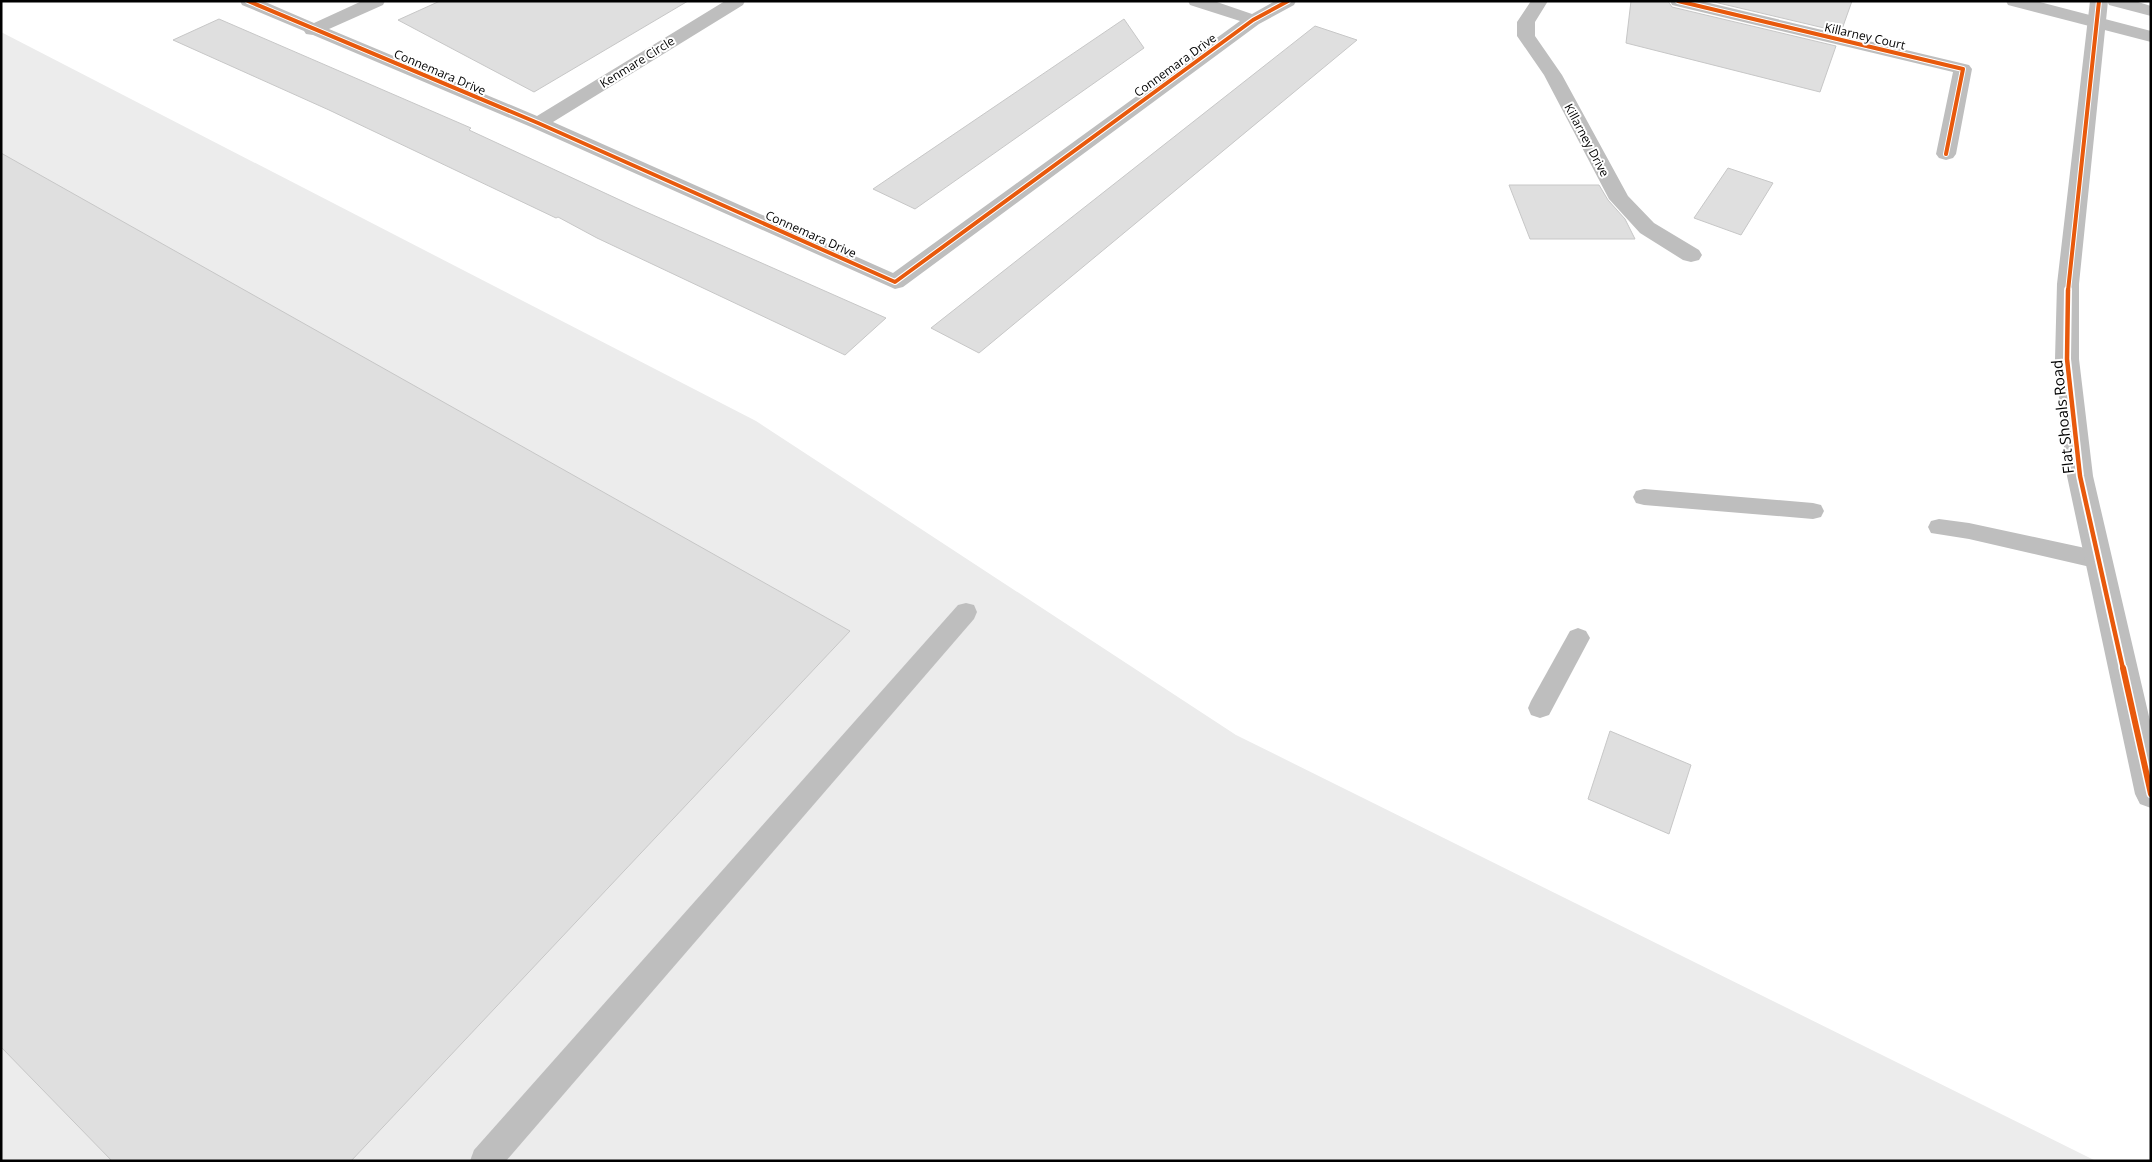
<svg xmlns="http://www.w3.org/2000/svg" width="2152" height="1162" viewBox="0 0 2152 1162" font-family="'Open Sans',sans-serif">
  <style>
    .green { fill: #ececec }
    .building { fill: #dfdfdf; stroke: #c7c7c7 }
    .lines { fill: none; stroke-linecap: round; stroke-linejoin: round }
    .service { fill: #bebebe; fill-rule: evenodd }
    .minor { fill: #bebebe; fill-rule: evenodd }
    .tertiary { fill: #bebebe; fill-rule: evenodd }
    .cycleway-far2-casing { stroke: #fff; stroke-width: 6 }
    .cycleway-far1-casing { stroke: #fff; stroke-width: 8 }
    .cycleway-casing { stroke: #fff; stroke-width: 9 }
    .cycleway-far2 { stroke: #e8590c; stroke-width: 4 }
    .cycleway-far1 { stroke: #e8590c; stroke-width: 4.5 }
    .cycleway { stroke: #e8590c; stroke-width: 6 }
    .labels { text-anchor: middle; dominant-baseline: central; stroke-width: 4; stroke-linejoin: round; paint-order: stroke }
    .far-street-label { font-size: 12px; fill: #000; stroke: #fff }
    .street-label { font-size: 15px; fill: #000; stroke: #fff }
  </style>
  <rect width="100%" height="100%" fill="#fff"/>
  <polygon class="green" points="1,32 756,421 1236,735 2096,1161 1,1161"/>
  <g class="building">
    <polygon points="440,1 688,1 534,92 398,20"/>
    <polygon points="1631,1 1668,1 1672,7 1836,46 1820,92 1626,43"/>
    <polygon points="1710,1 1852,1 1841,32"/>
    <polygon points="219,19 471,128 469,130 635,207 886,318 845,355 597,238 558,217 556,218 329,110 173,40"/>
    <polygon points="1124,19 1144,48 915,209 873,189"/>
    <polygon points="1315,26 1357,40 979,353 931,328"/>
    <polygon points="1,153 850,631 351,1161 112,1161 1,1047"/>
    <polygon points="1728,168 1773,183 1741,235 1694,218"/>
    <polygon points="1509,185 1599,185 1608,200 1625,219 1635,239 1530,239"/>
    <polygon points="1610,731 1691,765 1669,834 1588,799"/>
  </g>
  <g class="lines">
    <g class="service">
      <polygon points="1644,489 1813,503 1821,505 1824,511 1821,517 1813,519 1644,505 1636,503 1633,497 1636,491"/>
      <polygon points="1939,519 1969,523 2099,551 2107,554 2110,560 2107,566 2099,569 1969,539 1931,533 1928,527 1931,521"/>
      <polygon points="966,603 974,605 977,612 974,619 506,1161 470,1161 474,1150 958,605"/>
      <polygon points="1578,628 1586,631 1590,638 1549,715 1540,718 1531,715 1528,708 1531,701 1570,631"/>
    </g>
    <g class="minor">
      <polygon points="240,1 263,1 314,23 362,1 385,1 383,5 329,29 537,116 725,1 745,1 743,5 553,122 893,273 1240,21 1190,5 1188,1 1214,1 1252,14 1275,1 1296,1 1294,5 1259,24 903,287 895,289 531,127 313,35 306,34 304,31 242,5"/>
      <polygon points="1531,1 1548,1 1535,22 1535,36 1562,75 1628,196 1654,223 1699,250 1702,255 1699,260 1691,262 1683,260 1640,233 1609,199 1544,75 1517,36 1517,22"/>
      <polygon points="1670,1 1701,1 1969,65 1972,69 1956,154 1953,158 1946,160 1939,158 1936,154 1953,72 1672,5"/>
      <polygon points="2006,1 2036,1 2151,31 2151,42 2008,5"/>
      <polygon points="2107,1 2135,1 2151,6 2151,16 2109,5"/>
    </g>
    <polygon class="tertiary" points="2090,1 2108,1 2079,284 2079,359 2093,476 2151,725 2151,808 2140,804 2135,794 2067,476 2055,359 2057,284"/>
    <defs>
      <g id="cycleway-far2">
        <polyline points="248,1 538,123 895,282 1253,20 1288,1"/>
        <polyline points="1678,1 1963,69 1946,154"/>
        <polyline points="2068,291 2099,1"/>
      </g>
      <polyline id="cycleway-far1" points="2068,290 2067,359 2080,476 2123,669"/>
      <polyline id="cycleway" points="2123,668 2151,794"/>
    </defs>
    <use href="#cycleway-far2" class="cycleway-far2-casing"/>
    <use href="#cycleway-far1" class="cycleway-far1-casing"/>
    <use href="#cycleway" class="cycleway-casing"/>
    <use href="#cycleway-far2" class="cycleway-far2"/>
    <use href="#cycleway-far1" class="cycleway-far1"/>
    <use href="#cycleway" class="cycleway"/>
  </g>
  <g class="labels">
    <g class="far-street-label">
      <text transform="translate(1865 36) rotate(13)">Killarney Court</text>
      <text transform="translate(637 62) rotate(-32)">Kenmare Circle</text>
      <text transform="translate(1175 65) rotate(-36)">Connemara Drive</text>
      <text transform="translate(440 72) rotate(23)">Connemara Drive</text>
      <text transform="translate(1587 140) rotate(62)">Killarney Drive</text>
      <text transform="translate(811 234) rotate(24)">Connemara Drive</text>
    </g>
    <g class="street-label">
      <text transform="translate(2062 417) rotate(-96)">Flat Shoals Road</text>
    </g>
  </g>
  <rect width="2152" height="1162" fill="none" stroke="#000000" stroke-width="5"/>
</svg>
